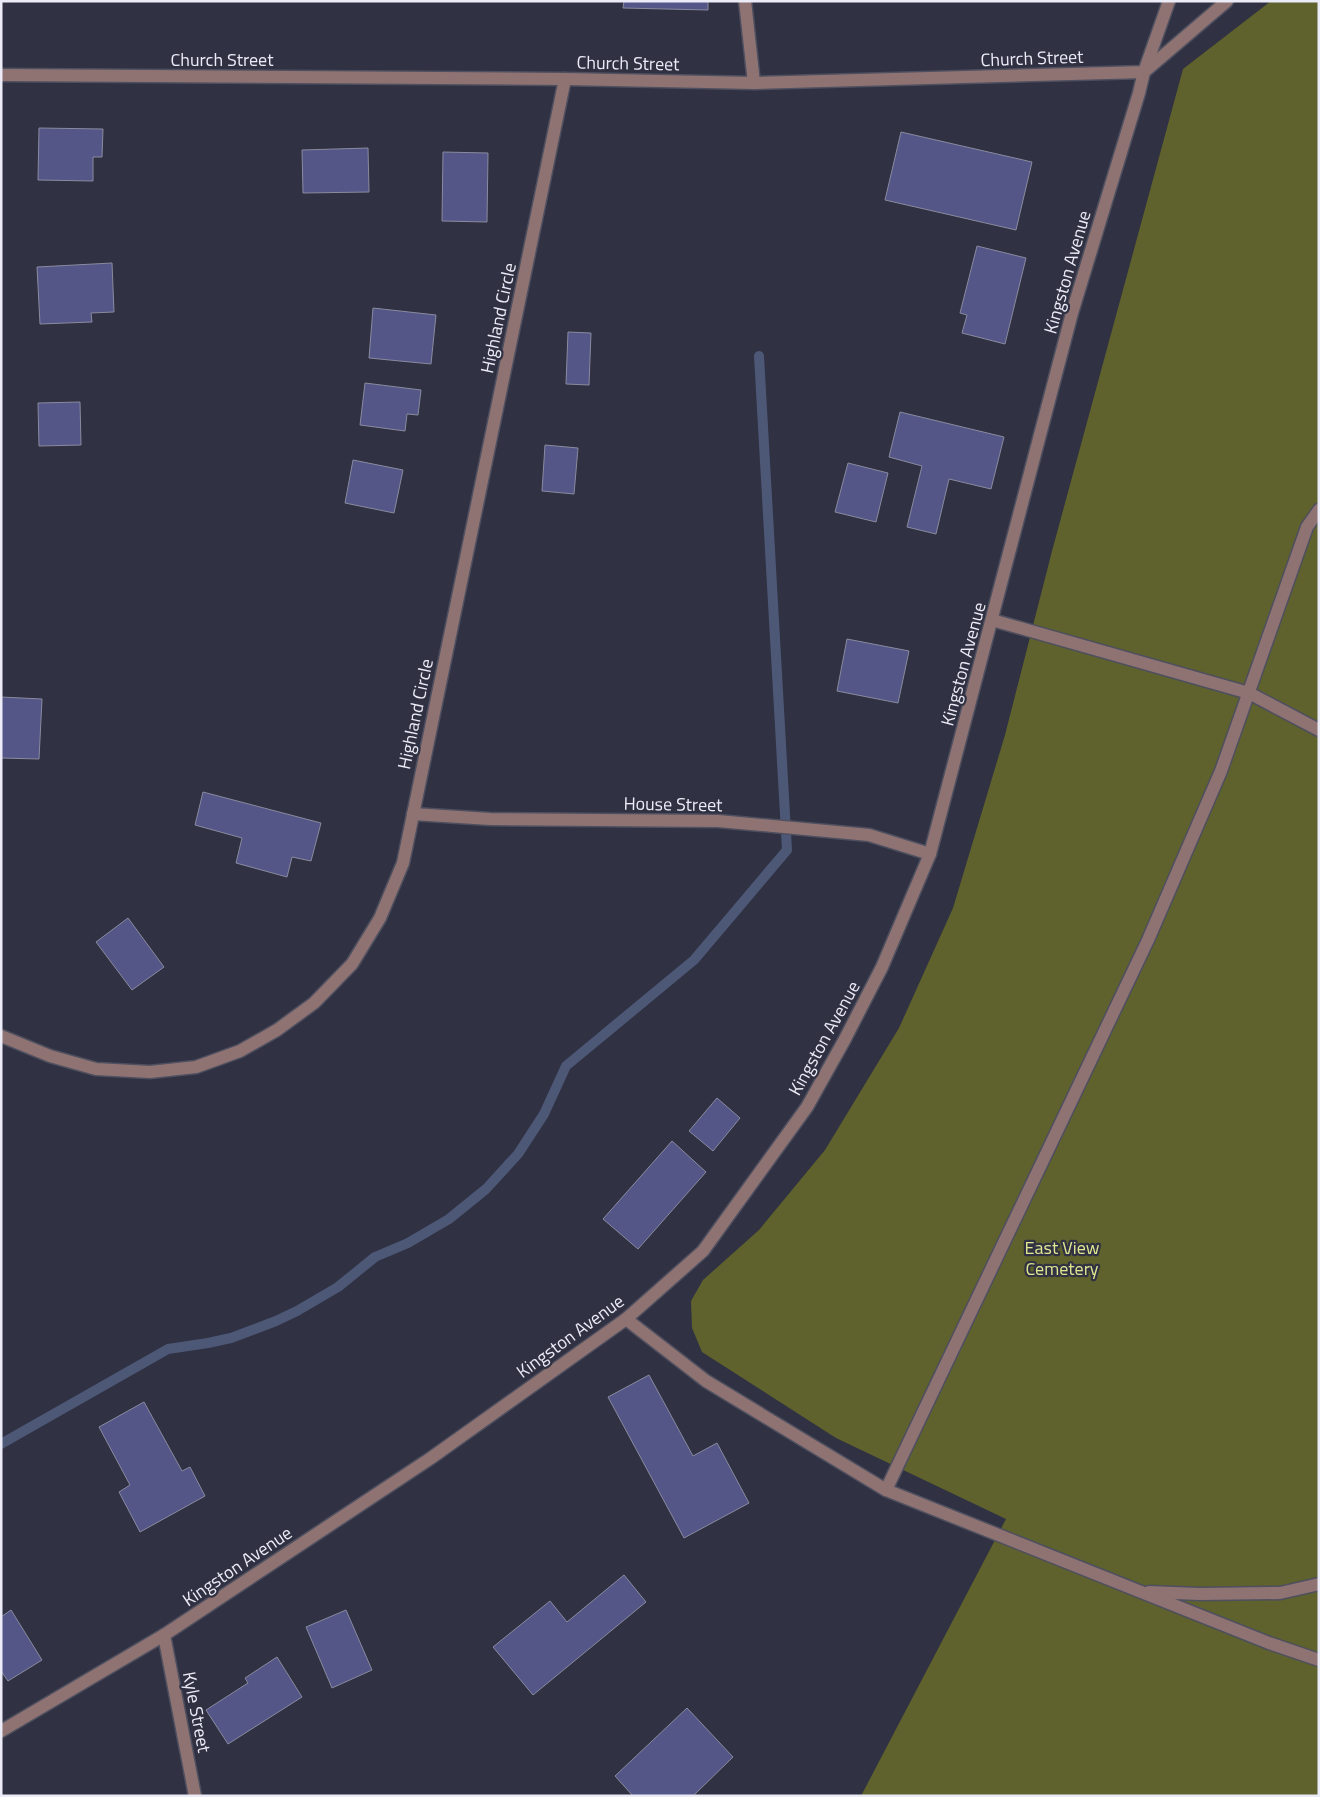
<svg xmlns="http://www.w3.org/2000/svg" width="1320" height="1797" viewBox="0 0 1320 1797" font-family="'Titillium Web',sans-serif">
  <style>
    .green { fill: #5f622c }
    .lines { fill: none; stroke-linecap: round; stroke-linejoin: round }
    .stream { stroke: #4d5877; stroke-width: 10 }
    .building { fill: #555688; stroke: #898b9f }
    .minor-casing { stroke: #4e4f5f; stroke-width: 15 }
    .minor { stroke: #8f7373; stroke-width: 12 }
    .labels { text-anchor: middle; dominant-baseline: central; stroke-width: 4.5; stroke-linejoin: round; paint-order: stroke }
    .street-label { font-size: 18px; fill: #ebecf7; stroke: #303142 }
    .park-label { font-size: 18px; fill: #e1e791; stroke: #303142 }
  </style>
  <rect width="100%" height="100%" fill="#303142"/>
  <polygon class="green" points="1271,1 1319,1 1319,1796 861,1796 1006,1519 836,1438 702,1352 692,1328 691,1301 703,1280 759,1230 825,1150 899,1028 953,908 1005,735 1052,551 1183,69"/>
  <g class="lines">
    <polyline class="stream" points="1,1444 168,1349 208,1343 231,1338 276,1321 297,1311 338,1287 375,1257 408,1243 449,1219 486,1189 518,1154 544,1114 566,1066 694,960 787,850 759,356"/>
  </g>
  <g class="building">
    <polygon points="624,1 708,1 708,10 623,8"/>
    <polygon points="39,128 103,129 102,157 93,157 93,181 38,180"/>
    <polygon points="901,132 1032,162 1016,230 885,200"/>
    <polygon points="368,148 369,192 303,193 302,150"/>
    <polygon points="443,152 488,153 487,222 442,221"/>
    <polygon points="977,246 1026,258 1005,344 962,333 967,315 960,313"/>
    <polygon points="112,263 114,312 91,313 92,322 40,324 37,267"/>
    <polygon points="373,308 436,315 431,364 369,358"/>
    <polygon points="568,332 591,333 589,385 566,384"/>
    <polygon points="365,383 421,390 418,415 407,414 405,431 360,425"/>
    <polygon points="80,402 81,445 39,446 38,403"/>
    <polygon points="900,412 1004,437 991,489 949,479 936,534 907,527 922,466 889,457"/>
    <polygon points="545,445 578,448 574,494 542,491"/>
    <polygon points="353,460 403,470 394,513 345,503"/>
    <polygon points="848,463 888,473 876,522 835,512"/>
    <polygon points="847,639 909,651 898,703 837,691"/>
    <polygon points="1,697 42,699 39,759 1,758"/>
    <polygon points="203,792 321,823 311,861 292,857 287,877 236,863 242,838 195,825"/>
    <polygon points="128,918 164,967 132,990 96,942"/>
    <polygon points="717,1098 740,1118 713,1151 689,1131"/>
    <polygon points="672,1141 706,1172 638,1249 603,1219"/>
    <polygon points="649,1375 693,1456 717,1443 749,1503 684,1538 608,1397"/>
    <polygon points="144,1402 182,1471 190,1467 205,1496 140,1532 119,1492 130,1485 99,1427"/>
    <polygon points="624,1575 646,1602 533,1695 493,1647 550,1601 567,1622"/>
    <polygon points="11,1610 42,1660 8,1681 1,1671 1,1617"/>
    <polygon points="346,1610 372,1670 332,1688 306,1627"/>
    <polygon points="277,1657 302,1697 228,1744 206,1710 248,1683 245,1678"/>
    <polygon points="687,1708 733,1757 693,1796 633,1796 615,1776"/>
  </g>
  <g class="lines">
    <defs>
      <g id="minor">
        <polyline points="745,1 754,83"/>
        <polyline points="1,75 565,79 754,83 1144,72 1227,1"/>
        <polyline points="992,620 1249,693 1319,730"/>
        <polyline points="413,814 490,819 718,821 869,835 930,854"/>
        <polyline points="1,1036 50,1056 96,1069 150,1072 196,1067 240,1051 277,1030 314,1003 352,964 380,918 403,863 565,79"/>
        <polyline points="626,1319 706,1381 886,1490 1269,1643 1319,1660"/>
        <polyline points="886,1490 1148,940 1221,771 1307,527 1319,510"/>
        <polyline points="1149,1592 1200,1594 1280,1593 1319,1584"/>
        <polyline points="164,1635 195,1796"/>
        <polyline points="1,1731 164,1635 431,1458 626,1319 703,1251 807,1107 845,1039 882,967 930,854 1072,313 1139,93 1144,72 1169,1"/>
      </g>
    </defs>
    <use href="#minor" class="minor-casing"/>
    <use href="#minor" class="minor"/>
  </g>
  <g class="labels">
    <g class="street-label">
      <text transform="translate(1032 58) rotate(-2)">Church Street</text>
      <text x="222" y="59">Church Street</text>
      <text transform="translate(628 63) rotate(1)">Church Street</text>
      <text transform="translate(1067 272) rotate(-74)">Kingston Avenue</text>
      <text transform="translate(498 318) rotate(-78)">Highland Circle</text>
      <text transform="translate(963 664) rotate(-75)">Kingston Avenue</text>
      <text transform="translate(415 714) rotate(-78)">Highland Circle</text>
      <text transform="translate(673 804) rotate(1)">House Street</text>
      <text transform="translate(824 1038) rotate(-61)">Kingston Avenue</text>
      <text transform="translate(570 1336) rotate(-36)">Kingston Avenue</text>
      <text transform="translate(237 1566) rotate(-34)">Kingston Avenue</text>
      <text transform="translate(197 1712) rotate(79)">Kyle Street</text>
    </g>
    <g class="park-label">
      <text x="1062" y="1247">East View<tspan x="1062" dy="21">Cemetery</tspan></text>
    </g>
  </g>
  <rect width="1320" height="1797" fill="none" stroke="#ebecf7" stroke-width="5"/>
</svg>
